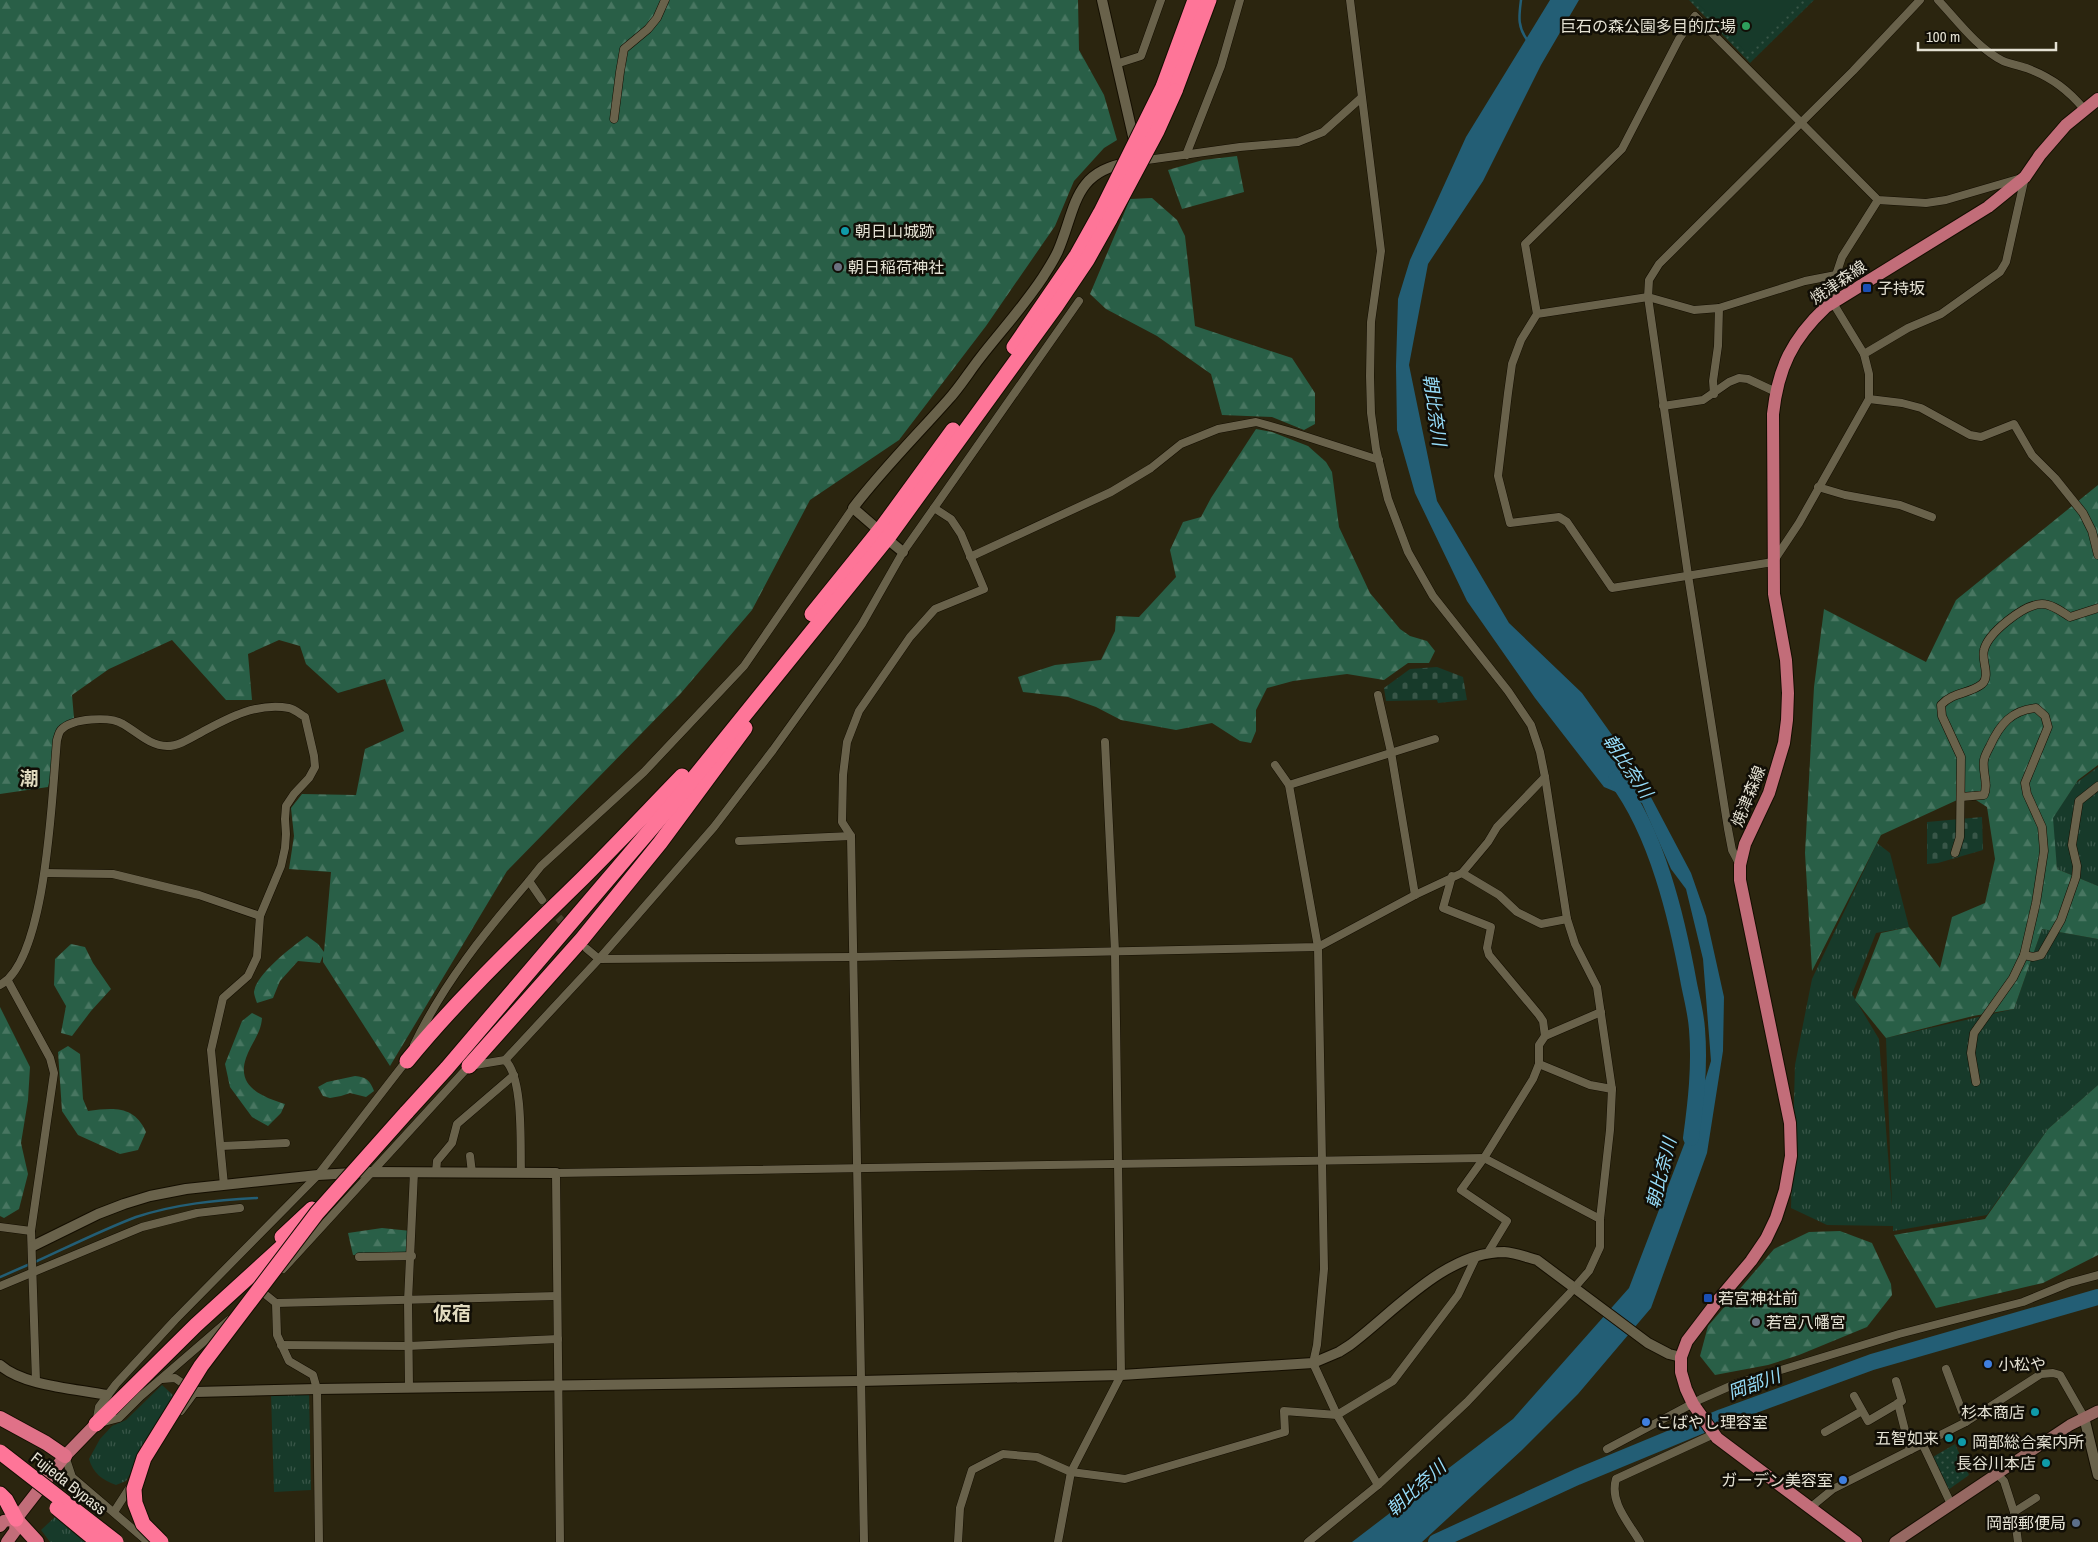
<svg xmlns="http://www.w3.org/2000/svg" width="2098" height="1542" viewBox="0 0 2098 1542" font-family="'Archivo Narrow','Noto Sans JP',sans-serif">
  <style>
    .grass { fill: url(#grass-tufts) }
    .forest { fill: url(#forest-firs) }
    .cemetery { fill: url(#cemetery-stones) }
    .park { fill: url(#park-dots) }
    .pitch { fill: #173a2a }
    .water { fill: #235e75 }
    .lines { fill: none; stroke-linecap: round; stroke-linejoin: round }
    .stream { stroke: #235e75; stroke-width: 2.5 }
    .river { stroke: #235e75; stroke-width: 16 }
    .minor-tunnel { stroke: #47412c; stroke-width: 8; stroke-dasharray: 8 4; stroke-linecap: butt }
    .minor-casing { stroke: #140e00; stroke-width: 9 }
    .tertiary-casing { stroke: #140e00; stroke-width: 12 }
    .secondary-casing { stroke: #140e00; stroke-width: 13 }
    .primary-casing { stroke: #140e00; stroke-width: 14 }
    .trunk-casing { stroke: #140e00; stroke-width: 16 }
    .motorway-casing { stroke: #140e00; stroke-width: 17 }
    .minor { stroke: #69624b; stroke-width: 8 }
    .tertiary { stroke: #69624b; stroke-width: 10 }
    .secondary { stroke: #966862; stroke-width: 11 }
    .primary { stroke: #c26d79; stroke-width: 12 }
    .trunk { stroke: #e07188; stroke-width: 14 }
    .motorway { stroke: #fe7598; stroke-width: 15 }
    .motorway-bridge-casing { stroke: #140e00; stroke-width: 17; stroke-linecap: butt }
    .motorway-bridge { stroke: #fe7598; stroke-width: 15 }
    .leisure-dot { fill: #2e9e5b; stroke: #110e06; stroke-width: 2 }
    .culture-dot { fill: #0f9aa8; stroke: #110e06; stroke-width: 2 }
    .worship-dot { fill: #6b7280; stroke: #110e06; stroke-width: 2 }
    .transit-dot { fill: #1a4fb4; stroke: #110e06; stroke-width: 2 }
    .shop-dot { fill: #3f7fe0; stroke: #110e06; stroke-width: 2 }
    .service-dot { fill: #5c6f8a; stroke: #110e06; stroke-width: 2 }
    .labels { text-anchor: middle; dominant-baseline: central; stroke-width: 5; stroke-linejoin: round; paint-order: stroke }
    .poi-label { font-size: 16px; fill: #e4e1d3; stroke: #110e06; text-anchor: start }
    .street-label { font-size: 16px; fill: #e4e1d3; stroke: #110e06 }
    .water-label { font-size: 18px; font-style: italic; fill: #96dcf9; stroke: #110e06 }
    .quarter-label { font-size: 19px; font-weight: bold; fill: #e1dabf; stroke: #110e06 }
  </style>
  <defs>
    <pattern id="grass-tufts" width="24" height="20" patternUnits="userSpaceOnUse" patternTransform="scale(1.25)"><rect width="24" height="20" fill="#173a2a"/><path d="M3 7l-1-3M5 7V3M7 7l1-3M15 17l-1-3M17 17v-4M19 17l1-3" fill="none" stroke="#395648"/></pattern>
    <pattern id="forest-firs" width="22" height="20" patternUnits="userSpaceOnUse" patternTransform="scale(1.25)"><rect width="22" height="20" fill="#295f47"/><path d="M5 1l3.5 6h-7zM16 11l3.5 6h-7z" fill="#487661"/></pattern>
    <pattern id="cemetery-stones" width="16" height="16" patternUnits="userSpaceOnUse" patternTransform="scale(1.25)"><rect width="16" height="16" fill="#173a2a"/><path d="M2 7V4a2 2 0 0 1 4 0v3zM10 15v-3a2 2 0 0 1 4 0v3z" fill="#395648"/></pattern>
    <pattern id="park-dots" width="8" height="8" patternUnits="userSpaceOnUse" patternTransform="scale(1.25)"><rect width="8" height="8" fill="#173a2a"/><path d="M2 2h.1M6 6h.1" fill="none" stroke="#395648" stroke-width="1.8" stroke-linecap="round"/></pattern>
  </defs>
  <rect width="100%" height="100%" fill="#2b250f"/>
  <g class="grass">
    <polygon points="2098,767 2098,886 2057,869 2051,820 2076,783"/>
    <polygon points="1877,843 1890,853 1909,927 1876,933 1852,994 1879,1039 1892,1207 1886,1038 2014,1009 2042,929 2098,939 2098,1085 2048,1129 1987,1215 1893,1231 1893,1226 1827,1225 1791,1208 1795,1065 1812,979"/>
    <path d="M162,1385L175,1397L126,1481L116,1485C102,1480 93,1473 89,1459L100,1439L112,1426L126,1420Z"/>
    <polygon points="309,1391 311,1490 274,1492 271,1394"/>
    <polygon points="55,1517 85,1542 50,1542 41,1530"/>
  </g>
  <g class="forest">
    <path d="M0,0H1078L1079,50L1104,95L1117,140L1104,148L1074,181L1055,226L986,326L899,440L810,500L752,610L681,693L507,871L390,1066L323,962V956L320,963L298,961L280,981L273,998L257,1003C256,1000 254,995 254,992C256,974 293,946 307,936L318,944L324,952L331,872L289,869L294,836L291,808L302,794L356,795L365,749L404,731L385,679L338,693L306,664L300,646L279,640L248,654L252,700H226L172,640L109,669L72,695L74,718L61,730L48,787L0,794Z"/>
    <polygon points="1237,156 1244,192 1182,209 1168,170 1203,160"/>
    <polygon points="1152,198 1177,220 1185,236 1195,326 1292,358 1315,393 1315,424 1304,430 1272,417 1222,415 1211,374 1157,336 1106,309 1090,294 1130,199"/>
    <polygon points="1256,429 1272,432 1308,446 1326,462 1332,472 1339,527 1370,593 1400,629 1410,636 1427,641 1435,651 1429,663 1408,663 1384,680 1347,674 1293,681 1267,688 1256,710 1256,731 1251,743 1240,741 1212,723 1176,730 1121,720 1096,707 1068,697 1023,692 1018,677 1055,665 1101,660 1115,631 1116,616 1139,617 1176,577 1170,550 1183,522 1201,517 1211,498"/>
    <polygon points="2098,485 2098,765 2078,780 2053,818 2057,869 2098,886 2098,939 2042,929 2014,1009 1973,1016 1886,1038 1855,1000 1881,933 1909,927 1940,968 1952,917 1985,903 1995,859 1987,807 1968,795 1881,835 1812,971 1805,853 1814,687 1824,609 1926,662 1956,600"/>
    <polygon points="71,944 85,947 93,963 111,989 91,1011 72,1036 61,1033 66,1006 54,985 55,959"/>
    <polygon points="0,1007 30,1067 28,1100 21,1143 28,1174 19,1209 4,1218 0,1216"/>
    <path d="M252,1013L262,1018C261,1034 251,1043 246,1058C236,1087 263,1097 285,1104L281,1113L268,1126L252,1117L230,1087L225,1064L242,1021Z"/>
    <path d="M68,1046L80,1054L83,1099L88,1111C113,1108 134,1105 146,1132L138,1150L120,1154L78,1135L62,1111L58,1052Z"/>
    <path d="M355,1076C366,1077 370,1080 374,1091L366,1097L350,1093L341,1096L330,1098L323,1096L318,1087L327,1082Z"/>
    <polygon points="2098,1085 2098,1255 2043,1283 1936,1308 1894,1235 1985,1219 2048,1129"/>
    <polygon points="382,1228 411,1231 409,1253 353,1255 348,1233"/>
    <polygon points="1840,1231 1872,1243 1891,1284 1892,1295 1867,1327 1799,1355 1768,1365 1715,1375 1700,1356 1708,1326 1774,1249 1809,1232"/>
  </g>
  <g class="cemetery">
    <polygon points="1437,667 1463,677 1467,700 1438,703 1437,700 1386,701 1384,688 1410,669"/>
    <polygon points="1982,817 1983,850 1938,863 1927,864 1927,822"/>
  </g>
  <g class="park">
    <polygon points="1689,0 1814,0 1750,63"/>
    <polygon points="1955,1444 1969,1475 1948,1490 1933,1457"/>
  </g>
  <polygon class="pitch" points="1695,0 1798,0 1746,52"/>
  <polygon class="water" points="1550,0 1579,0 1541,65 1483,181 1428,264 1409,365 1437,501 1509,623 1582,693 1635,767 1691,873 1706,916 1724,997 1723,1051 1707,1153 1651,1308 1578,1394 1522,1450 1422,1542 1352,1542 1513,1419 1629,1288 1690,1129 1711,1061 1703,959 1686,889 1671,869 1642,803 1604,787 1535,698 1467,601 1415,493 1397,430 1396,366 1398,299 1410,260 1466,137"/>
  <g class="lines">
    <g class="stream">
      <path d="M1521,0C1519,16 1517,27 1528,41"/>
      <path d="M35,1262C68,1247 102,1230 136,1217C176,1204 216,1200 257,1198"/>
      <polyline points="0,1277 30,1264"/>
    </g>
    <g class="river">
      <path d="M1616,779C1657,833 1677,918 1689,984C1692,999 1696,1014 1697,1029C1700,1066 1696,1102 1691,1138"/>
      <polyline points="1436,1542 1577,1477 1722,1417 1872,1362 2098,1297"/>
    </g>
    <polyline class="minor-tunnel" points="542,900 581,942"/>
    <defs>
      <g id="minor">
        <path d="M1938,0C1957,20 1977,48 2003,61C2011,64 2020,66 2029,69C2052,78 2068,90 2084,109"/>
        <polyline points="1116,64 1141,56 1161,0"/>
        <polyline points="614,119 620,72 624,49 648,29 657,18 665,0"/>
        <polyline points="1186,155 1221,66 1240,0"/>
        <polyline points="1140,161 1240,147 1298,142 1323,132 1361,98"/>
        <polyline points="1537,314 1521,340 1512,364 1508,393 1498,476 1510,523 1559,517 1567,522 1612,588 1773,562 1799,523 1869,399 1869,374 1864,354 1908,328 1941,314 2000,272 2006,262 2025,177 1946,200 1926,203 1878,200 1695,16 1679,39 1622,149 1525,244 1537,314 1648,297 1694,310 1719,308 1805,281 1836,275"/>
        <polyline points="1864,354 1833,303 1836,275 1842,257 1878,200"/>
        <polyline points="1714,394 1713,381 1718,346 1719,308"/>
        <polyline points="1869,399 1902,403 1921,408 1970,435 1981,437 2014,424 2032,455 2055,478 2083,513 2092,531 2098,555"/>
        <polyline points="1663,406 1703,400 1729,382 1739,378 1748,379 1776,392"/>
        <polyline points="1818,487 1845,495 1900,505 1932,517"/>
        <polyline points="934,508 1079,301"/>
        <polyline points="970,557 1111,492 1151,468 1181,444 1218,429 1256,422 1295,433 1379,460"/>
        <polyline points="1378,695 1391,752 1415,895"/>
        <polyline points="1275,765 1289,785 1318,947 1324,1269 1317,1345 1313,1363 1337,1415 1378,1485"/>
        <polyline points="1289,785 1435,739"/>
        <path d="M1961,797L1984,795C1989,784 1982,772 1984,760C1985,755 1988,750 1990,746C2000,724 2012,710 2036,708L2045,716L2048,727L2025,783L2027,794L2042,827L2044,851L2036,903L2024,955L2013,978L1974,1033L1971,1053L1976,1082"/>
        <polyline points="739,841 851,836"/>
        <path d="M1955,853L1960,837L1961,757L1942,716L1941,705C1952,692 1970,694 1982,684C1991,676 1981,660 1984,650C1988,633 2024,604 2042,604C2052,604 2062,612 2070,617L2098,608"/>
        <polyline points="1740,865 1732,850 1728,829 1688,575 1648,297 1649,280 1659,264 1853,71 1920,0"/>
        <polyline points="45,873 113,874 199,895 260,916"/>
        <polyline points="1462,873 1488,842 1497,827 1545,777"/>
        <polyline points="1452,876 1443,908 1491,927 1487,948 1489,955 1539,1015 1543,1021 1545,1036"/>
        <polyline points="542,900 529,881 541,866 644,772 744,666 853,508"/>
        <polyline points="587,949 599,959 852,957 1318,947 1415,895 1462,873 1499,895 1517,912 1541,924 1567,919"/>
        <polyline points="2024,955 2033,957 2041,955 2061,920 2076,877 2077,866 2072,845 2079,801 2098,786"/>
        <polyline points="8,981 50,1058 54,1073 31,1231 36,1381"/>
        <path d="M0,985C47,960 52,792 57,740C58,737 59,732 61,730C72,718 110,716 123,724C137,732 150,746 167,746C179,746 191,738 202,732C228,718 257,702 289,708C294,709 300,714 305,717L314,756L315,767L309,778L294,794L286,806L285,819L286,834L285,848L281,866L260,916L257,957L248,976L223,998L211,1050L224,1185"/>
        <path d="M414,1045C443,984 485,932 529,881"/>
        <path d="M505,1060C524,1078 520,1146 521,1173"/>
        <polyline points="1539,1064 1590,1085 1612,1089"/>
        <polyline points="221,1146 286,1143"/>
        <polyline points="470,1156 472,1173"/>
        <polyline points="436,1172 437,1161 452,1143 457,1124 514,1075"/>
        <polyline points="0,1227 31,1231"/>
        <polyline points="1487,1254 1507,1221 1461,1190 1484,1158 1533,1079 1539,1064 1539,1045 1545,1036 1601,1012"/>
        <polyline points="359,1257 412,1256"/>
        <polyline points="283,1269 469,1066 505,1060 599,959 714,827 773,750 837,661 862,624 903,552 934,508 951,519 961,534 984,589 935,609 910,637 859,711 847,742 843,775 842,822 851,836 864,1542"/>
        <polyline points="0,1286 142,1227 197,1213 240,1208"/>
        <polyline points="266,1295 276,1303 277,1335 289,1361 313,1375 317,1389 319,1542"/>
        <polyline points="276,1303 557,1296"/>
        <polyline points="229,1320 141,1396 119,1418 96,1424 99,1407 116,1384 175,1320 318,1175 407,1060"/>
        <polyline points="281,1345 408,1346 558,1339"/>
        <polyline points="1946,1369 1966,1422"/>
        <polyline points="162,1379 175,1378 195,1392 181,1411"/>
        <polyline points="409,1387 408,1301 414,1172"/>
        <polyline points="1854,1396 1868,1421 1902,1401 1896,1381"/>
        <polyline points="1898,1403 1910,1450"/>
        <polyline points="1825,1432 1862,1411"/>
        <polyline points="1923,1445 1951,1504"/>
        <polyline points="1607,1449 1701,1399 1735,1384 1899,1334 2023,1302 2069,1283 2098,1275"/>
        <polyline points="65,1456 72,1477 148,1542"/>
        <polyline points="1997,1474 2004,1481 2014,1512"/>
        <polyline points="1811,1507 1833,1489 1966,1422 2041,1374 2053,1373 2060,1375 2084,1417"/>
        <polyline points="114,1512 132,1484"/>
        <polyline points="560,1542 556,1173 1484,1158 1600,1219"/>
        <polyline points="958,1542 960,1508 972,1470 1003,1454 1037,1457 1071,1472 1125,1479 1285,1432 1284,1411 1337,1415 1393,1381 1458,1295 1476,1257"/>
        <polyline points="1058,1542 1071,1472 1121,1375 1115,951 1105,742"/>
        <polyline points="1308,1542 1378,1485 1467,1402 1569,1294 1589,1271 1600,1247 1600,1219 1610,1130 1612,1089 1597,987 1575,944 1567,919 1545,777 1540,752 1531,725 1508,691 1433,596 1408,552 1388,499 1376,449 1371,413 1370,376 1371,322 1381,251 1350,0"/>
        <path d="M1640,1542C1629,1523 1609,1502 1616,1479L1714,1434"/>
        <polyline points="2018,1542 2014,1512 2036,1498"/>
      </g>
      <g id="tertiary">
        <polyline points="1102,0 1135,145"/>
        <path d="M875,527L853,508C882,470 916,436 948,400C960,387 969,372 980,358C1001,331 1024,306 1043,277C1048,269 1054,260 1058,251C1076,209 1073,171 1128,163"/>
        <polyline points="892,543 903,552"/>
        <polyline points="33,1246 98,1214 124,1204 150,1196 186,1189 318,1175 371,1172 556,1173"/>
        <path d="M0,1365C23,1386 77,1389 107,1395"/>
        <path d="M195,1392L317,1389L860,1381L1121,1375L1313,1363L1339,1352L1350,1345C1394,1312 1445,1252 1504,1252C1516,1253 1526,1257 1537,1260L1648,1343L1669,1354L1681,1357"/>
        <polyline points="2084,1417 2098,1475"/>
      </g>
      <polyline id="secondary" points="1895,1542 2070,1425 2098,1411"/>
      <g id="primary">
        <polyline points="0,1526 4,1521 16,1519"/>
        <polyline points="7,1542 15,1531 16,1519 65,1456 96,1424"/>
        <path d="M1856,1542L1717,1438L1693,1404L1686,1389L1681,1372V1357L1687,1341L1719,1299L1751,1261L1766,1239L1776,1218L1785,1190L1791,1156L1790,1123L1740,880V865L1745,844L1769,793L1784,743L1787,720L1788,693L1786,660L1774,594L1773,414C1778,368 1792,339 1826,307L1988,207L2025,177L2040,155L2066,125L2098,99"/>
      </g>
      <g id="trunk">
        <polyline points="0,1418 46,1443 65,1456"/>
        <polyline points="16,1519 37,1542"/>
      </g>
      <g id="motorway">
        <polyline points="1163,87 1195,0"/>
        <polyline points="1175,91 1209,0"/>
        <polyline points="1014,347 1077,255 1101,212"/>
        <polyline points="812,614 883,526 953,430"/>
        <path d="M407,1061C461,995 523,937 584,877C617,844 649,810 682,776"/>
        <polyline points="469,1066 582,939 660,843 745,728"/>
        <polyline points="406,1113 447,1068 680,795 889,536 1056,306 1087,260 1110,219"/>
        <polyline points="282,1237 312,1209"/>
        <polyline points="96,1424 196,1325 296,1234"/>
        <polyline points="0,1494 6,1500 16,1519"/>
      </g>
    </defs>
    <use href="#minor" class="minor-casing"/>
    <use href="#tertiary" class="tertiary-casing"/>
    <use href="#secondary" class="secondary-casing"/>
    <use href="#primary" class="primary-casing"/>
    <use href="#trunk" class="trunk-casing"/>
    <use href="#motorway" class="motorway-casing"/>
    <use href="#minor" class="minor"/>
    <use href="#tertiary" class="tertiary"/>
    <use href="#secondary" class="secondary"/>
    <use href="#primary" class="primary"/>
    <use href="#trunk" class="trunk"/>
    <use href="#motorway" class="motorway"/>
    <defs>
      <g id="motorway-bridge">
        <polyline points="1101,212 1163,87"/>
        <polyline points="1110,219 1157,131 1175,91"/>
        <polyline points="0,1452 116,1542"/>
        <polyline points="57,1508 98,1542"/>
        <polyline points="161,1542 143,1524 135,1503 134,1489 144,1458 201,1366 317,1213 406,1113"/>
      </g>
    </defs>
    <use href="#motorway-bridge" class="motorway-bridge-casing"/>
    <use href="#motorway-bridge" class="motorway-bridge"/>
  </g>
  <circle class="leisure-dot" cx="1746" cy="26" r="5"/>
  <g class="culture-dot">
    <circle cx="845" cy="231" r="5"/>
    <circle cx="2035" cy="1412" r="5"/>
    <circle cx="1949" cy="1438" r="5"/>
    <circle cx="1962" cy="1442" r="5"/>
    <circle cx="2046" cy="1463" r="5"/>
  </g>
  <g class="worship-dot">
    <circle cx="838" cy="267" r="5"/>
    <circle cx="1756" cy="1322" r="5"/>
  </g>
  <g class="transit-dot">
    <rect x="1862" y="283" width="10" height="10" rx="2.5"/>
    <rect x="1703" y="1293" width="10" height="10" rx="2.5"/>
  </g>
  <g class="shop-dot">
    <circle cx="1988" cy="1364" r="5"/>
    <circle cx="1646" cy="1422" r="5"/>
    <circle cx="1843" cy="1480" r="5"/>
  </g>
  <circle class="service-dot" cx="2076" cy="1523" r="5"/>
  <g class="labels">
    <g class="poi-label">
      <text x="1736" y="26" text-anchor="end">巨石の森公園多目的広場</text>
      <text x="855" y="231">朝日山城跡</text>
      <text x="848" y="267">朝日稲荷神社</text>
      <text x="1877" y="288">子持坂</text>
      <text x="1718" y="1298">若宮神社前</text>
      <text x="1766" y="1322">若宮八幡宮</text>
      <text x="1998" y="1364">小松や</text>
      <text x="2025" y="1412" text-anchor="end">杉本商店</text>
      <text x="1656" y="1422">こばやし理容室</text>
      <text x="1939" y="1438" text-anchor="end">五智如来</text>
      <text x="1972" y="1442">岡部総合案内所</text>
      <text x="2036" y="1463" text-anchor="end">長谷川本店</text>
      <text x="1833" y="1480" text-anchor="end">ガーデン美容室</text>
      <text x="2066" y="1523" text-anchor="end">岡部郵便局</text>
    </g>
    <g class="street-label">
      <text transform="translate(1838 282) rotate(-34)">焼津森線</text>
      <text transform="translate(1748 796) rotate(-68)">焼津森線</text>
      <text transform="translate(69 1483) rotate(38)">Fujieda Bypass</text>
    </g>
    <g class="water-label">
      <text transform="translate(1435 410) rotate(82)">朝比奈川</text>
      <text transform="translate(1628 766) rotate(56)">朝比奈川</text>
      <text transform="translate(1661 1173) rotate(-76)">朝比奈川</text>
      <text transform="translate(1754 1384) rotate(-20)">岡部川</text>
      <text transform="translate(1416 1488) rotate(-42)">朝比奈川</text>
    </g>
    <g class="quarter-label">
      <text x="29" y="778">潮</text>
      <text x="452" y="1313">仮宿</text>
    </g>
  </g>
  <path d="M1918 42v8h138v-8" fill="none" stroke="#e4e1d3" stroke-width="2.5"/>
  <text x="1926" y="42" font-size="15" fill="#e4e1d3" stroke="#110e06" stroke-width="4" paint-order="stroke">100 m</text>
</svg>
